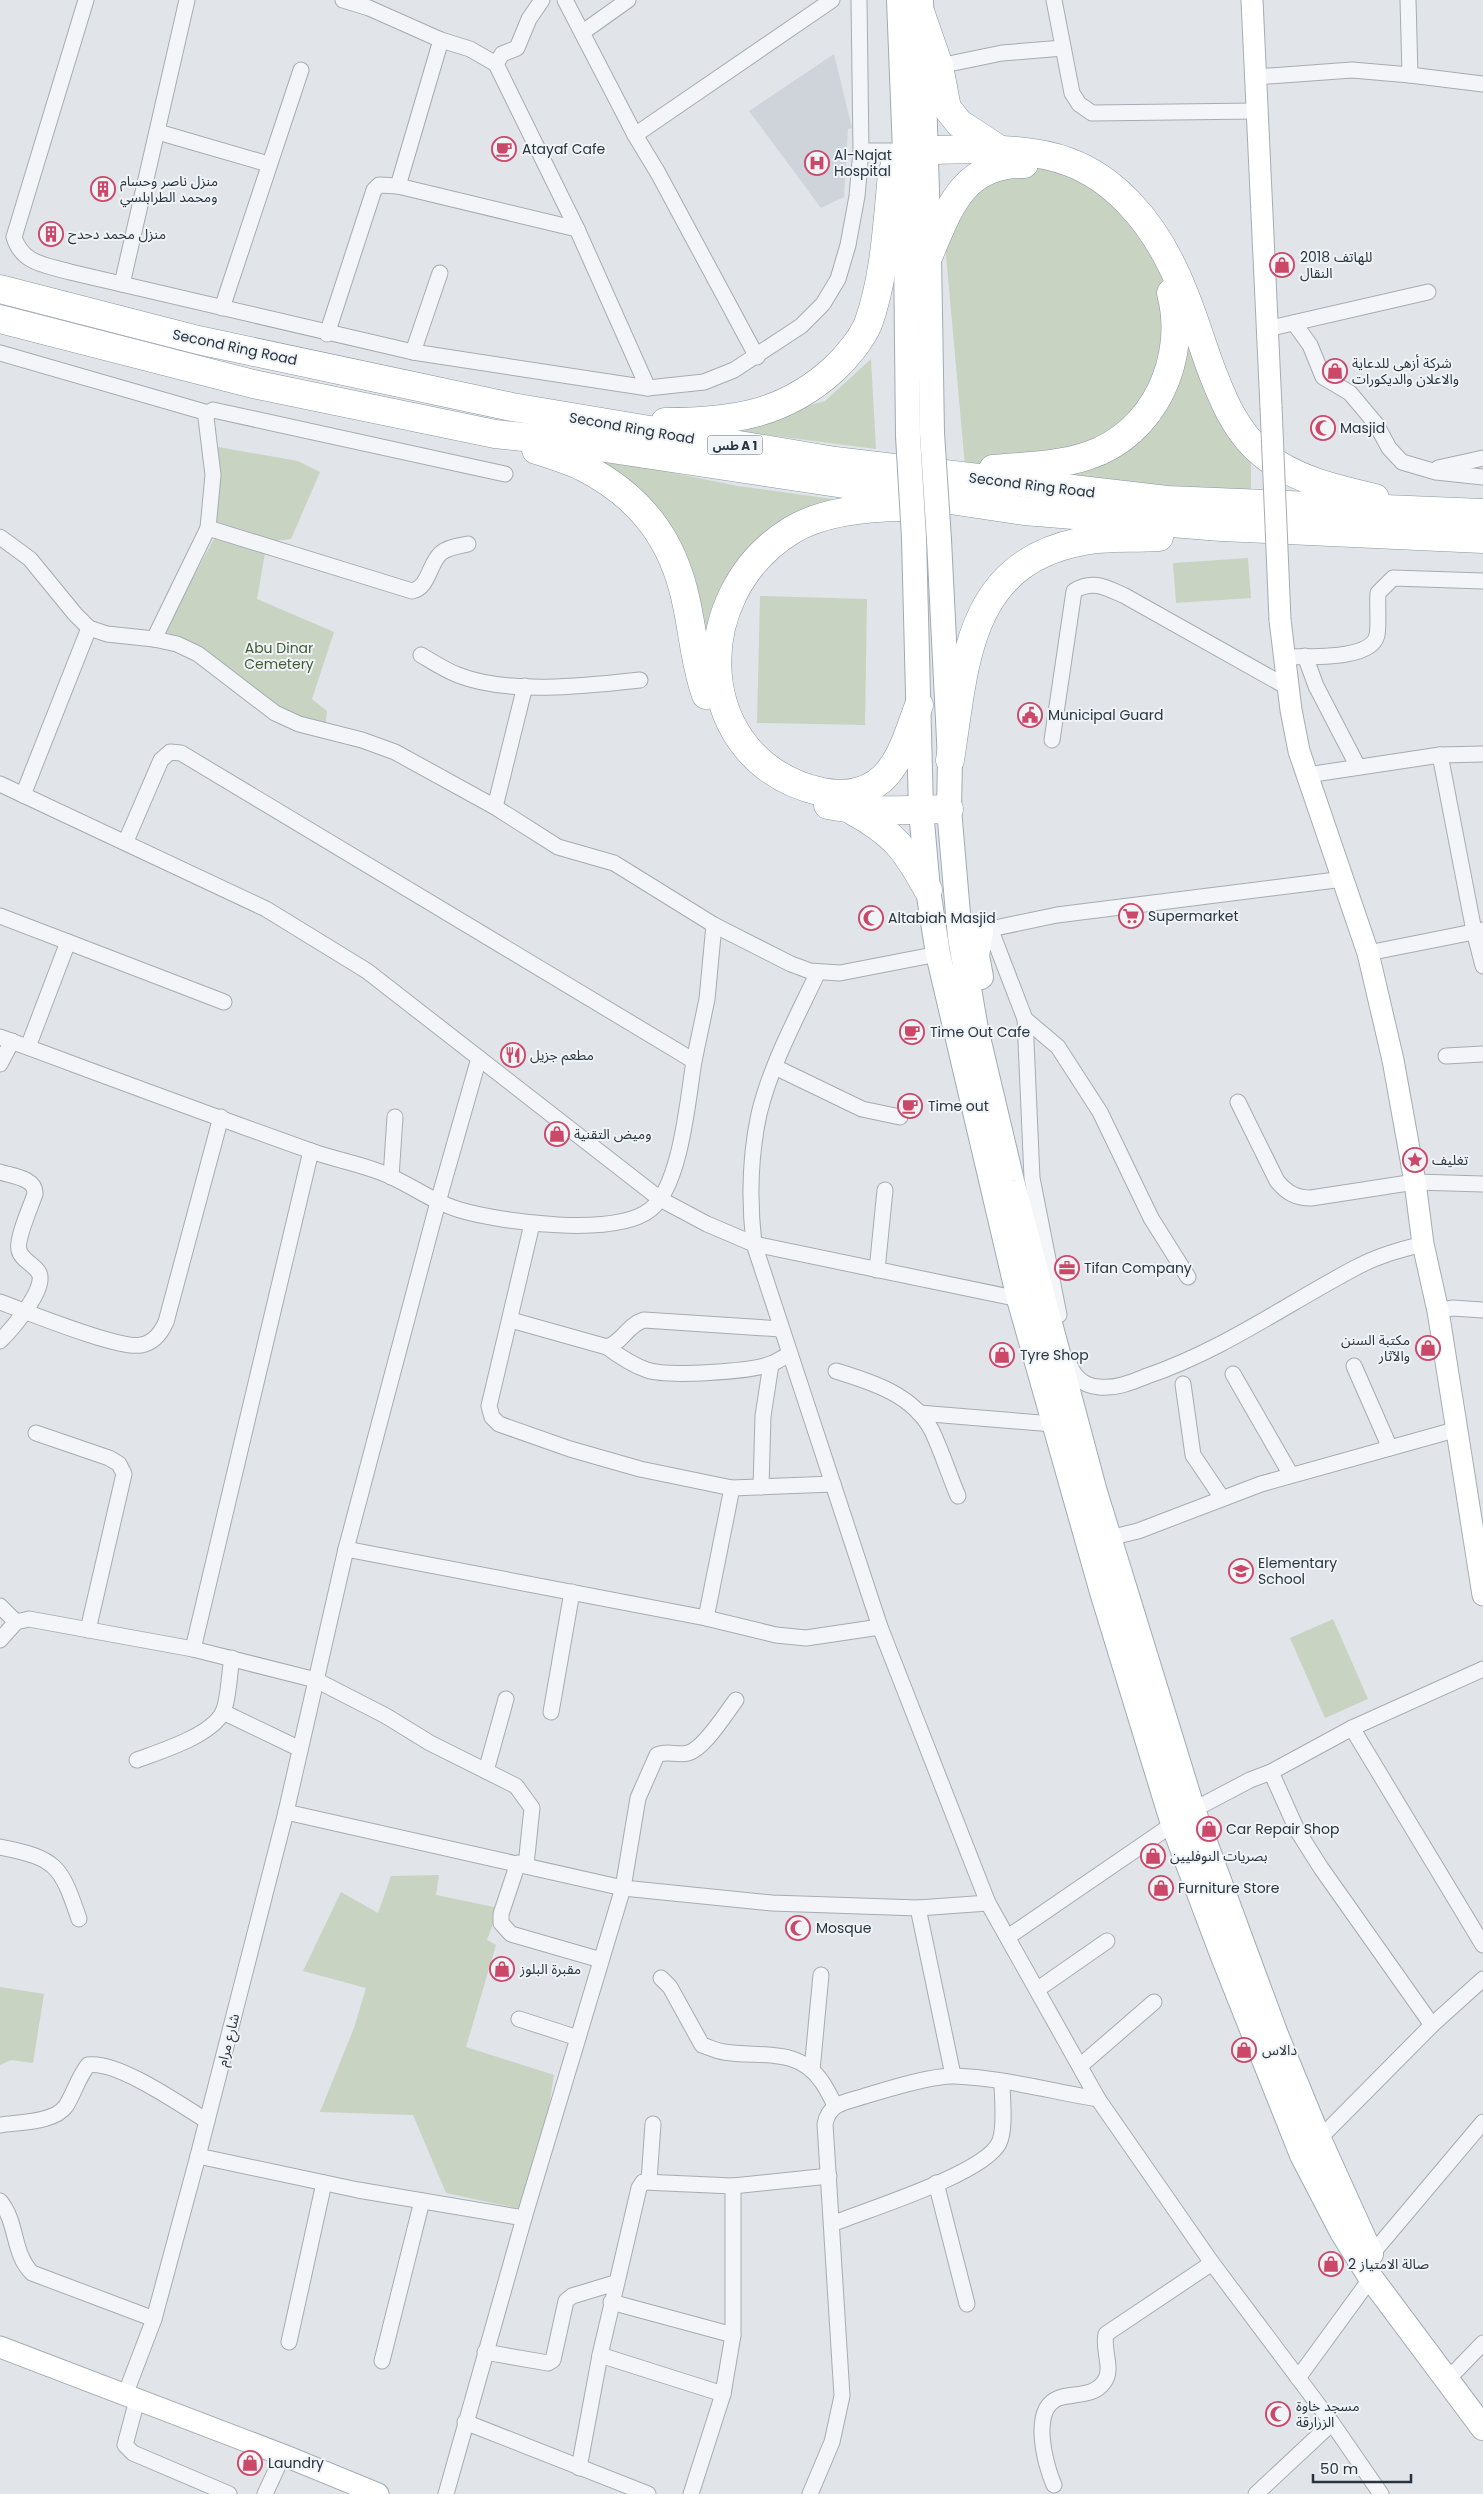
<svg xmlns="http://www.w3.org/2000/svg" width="1483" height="2494" viewBox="0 0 1483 2494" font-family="Poppins,'Noto Sans Arabic',sans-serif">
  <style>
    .built { fill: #cfd4db }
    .green { fill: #c8d3c2 }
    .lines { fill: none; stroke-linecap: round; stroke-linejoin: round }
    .street-casing { stroke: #a6acb3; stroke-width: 17 }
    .secondary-casing { stroke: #a6acb3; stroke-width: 23 }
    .primary-casing { stroke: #a0aab5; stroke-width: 26 }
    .highway-casing { stroke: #8894a0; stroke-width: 29 }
    .street { stroke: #f3f5f8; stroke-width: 15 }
    .secondary { stroke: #fff; stroke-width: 21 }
    .primary { stroke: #fff; stroke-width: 24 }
    .highway { stroke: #fff; stroke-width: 28 }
    .secondary-bridge-casing { stroke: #a6acb3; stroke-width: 23; stroke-linecap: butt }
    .primary-bridge-casing { stroke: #a0aab5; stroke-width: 26; stroke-linecap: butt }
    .secondary-bridge { stroke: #fff; stroke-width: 21 }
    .primary-bridge { stroke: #fff; stroke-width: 24 }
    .labels { text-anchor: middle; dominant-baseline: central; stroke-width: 4; stroke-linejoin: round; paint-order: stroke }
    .shield { fill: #f0f4f7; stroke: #656e78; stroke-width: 1 }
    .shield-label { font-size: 12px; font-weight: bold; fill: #293441 }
    .poi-label { font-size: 14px; fill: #293441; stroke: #f0f4f7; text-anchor: start }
    .street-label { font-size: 14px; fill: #293441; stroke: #f0f4f7 }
    .park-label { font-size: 14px; fill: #415c37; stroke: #f0f4f7 }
  </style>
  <rect width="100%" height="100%" fill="#e1e5e9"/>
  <polygon class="built" points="834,54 852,128 848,129 844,197 821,208 749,111"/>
  <g class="green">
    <polygon points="1038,165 1087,183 1108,198 1149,244 1176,312 1251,443 1251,495 965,466 943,222 960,190"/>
    <polygon points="871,359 876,449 721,429 825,401"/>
    <polygon points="218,447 298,461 320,472 291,539 267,542 257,599 334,632 312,699 327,711 325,728 278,711 199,649 164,631 215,537"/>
    <polygon points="543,447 738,486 891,507 763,548 716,659 662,534"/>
    <polygon points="1248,558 1251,598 1176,603 1173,563"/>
    <polygon points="760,596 867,599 865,725 757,723"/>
    <polygon points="1333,1619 1368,1699 1325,1718 1290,1638"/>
    <polygon points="439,1875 436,1895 499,1908 487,1940 496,1945 466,2047 554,2075 546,2124 521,2209 446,2193 413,2115 320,2112 354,2028 366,1988 303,1971 341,1892 378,1913 391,1876"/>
    <polygon points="0,1987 44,1994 33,2063 11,2060 0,2065"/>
  </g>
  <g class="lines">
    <defs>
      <g id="street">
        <path d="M86,0L14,237C22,264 46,265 70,272L413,352L648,388L704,382L734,370L801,326L823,304L838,279L848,245L857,196L861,151L859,0"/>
        <polyline points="343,0 369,8 441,40 470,49 496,64 577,229 648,388"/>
        <polyline points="565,0 635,135 658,173 757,357"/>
        <polyline points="1054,0 1072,93 1079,104 1092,113 1256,111"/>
        <polyline points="1408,0 1410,75 1483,84"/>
        <polyline points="583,32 628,0"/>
        <polyline points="496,64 502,54 517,48 529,19 542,0"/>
        <polyline points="939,66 1002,53 1063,48"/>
        <polyline points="1256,77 1352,70 1410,75"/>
        <polyline points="158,132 268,164"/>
        <polyline points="635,135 832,0"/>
        <polyline points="861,151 905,151"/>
        <polyline points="398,186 441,40"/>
        <polyline points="122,284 187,0"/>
        <polyline points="222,308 301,70"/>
        <polyline points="1294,323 1310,345 1323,377 1350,393 1376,424 1389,448 1402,462 1436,472 1483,477"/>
        <polyline points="1267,329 1428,292"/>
        <polyline points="327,334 374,190 379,185 398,186 577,229"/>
        <polyline points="413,352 440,273"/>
        <polyline points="0,353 208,413"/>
        <polyline points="1438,468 1483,458"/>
        <polyline points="208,528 213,475 206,418 208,413 213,410 505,474"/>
        <polyline points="0,537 30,559 75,614 89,628 107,634 154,639 177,644 198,654 275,713 299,724 362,740 395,752 495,807 558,847 614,863 714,925 791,964 810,971 840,973 938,954"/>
        <path d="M154,639L208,528L412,591C429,588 429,563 441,553C448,547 459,546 468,544"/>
        <path d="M421,655C433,662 445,670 458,675C509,695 586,686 640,680"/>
        <polyline points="1305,656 1316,686 1358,767"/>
        <path d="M1284,657C1305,656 1372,661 1377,635C1379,627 1377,603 1378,593L1393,578L1483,581"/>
        <path d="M1052,740L1074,591C1093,579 1107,588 1125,596L1287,687"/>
        <polyline points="1440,755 1483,754"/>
        <polyline points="1307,775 1440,755 1474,931 1483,966"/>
        <polyline points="0,784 266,909 367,971 660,1199 707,1224 754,1244 1019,1299"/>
        <polyline points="23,795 89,628"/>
        <polyline points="495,807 525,686"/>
        <polyline points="0,916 68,942 28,1047"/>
        <polyline points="990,928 1025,1019 1032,1178 1059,1315"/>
        <polyline points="981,931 1057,915 1344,879"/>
        <polyline points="68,942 224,1002"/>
        <polyline points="1368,953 1483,930"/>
        <path d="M818,972C797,1017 771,1064 759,1114C750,1156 749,1201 754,1244L880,1627L988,1903L1098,2099L1212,2263L1332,2423L1381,2494"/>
        <polyline points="1025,1019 1058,1047 1100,1112 1151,1218 1188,1277"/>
        <path d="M0,1037C103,1075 207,1114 311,1151C333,1159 357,1163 380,1172C408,1182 431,1202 460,1210C501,1222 616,1238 651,1209C681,1185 688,1098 694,1061L181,753L170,752L161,760L126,841"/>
        <polyline points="1446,1056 1483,1054"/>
        <polyline points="694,1061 707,999 714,925"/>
        <polyline points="0,1064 12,1041"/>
        <polyline points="775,1067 862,1109 900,1117"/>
        <path d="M1238,1102L1277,1181C1287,1193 1296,1198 1311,1198L1415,1182L1483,1184"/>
        <path d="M0,1172C12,1176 36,1178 35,1194C31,1206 16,1239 19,1250C21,1260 34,1264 39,1273C47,1289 11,1330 0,1341"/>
        <polyline points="391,1177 395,1117"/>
        <polyline points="532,1224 489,1406 492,1417 499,1424 570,1449 640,1469 732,1488 833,1484"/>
        <polyline points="877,1270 885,1190"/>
        <path d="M0,1302C25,1311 120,1350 141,1345C154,1343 161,1333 166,1322L221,1117"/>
        <polyline points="1438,1311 1452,1308 1483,1310"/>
        <path d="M511,1320L607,1347C623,1342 627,1325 644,1320L781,1329"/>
        <path d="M607,1347C619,1356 632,1365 647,1370C667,1377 752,1372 773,1363C778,1361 784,1357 789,1354"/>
        <path d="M1068,1359C1072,1375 1082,1386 1099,1387C1116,1389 1132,1382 1147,1376C1223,1350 1285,1305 1355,1268C1377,1256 1399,1250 1423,1244"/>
        <polyline points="1354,1366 1390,1448"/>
        <path d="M836,1371C872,1382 914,1395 932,1431C942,1452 949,1475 958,1496"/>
        <polyline points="1233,1374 1291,1475"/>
        <polyline points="1183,1384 1193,1455 1222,1498"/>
        <polyline points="919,1413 1053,1424"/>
        <polyline points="36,1433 109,1458 119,1464 124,1474 88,1630"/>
        <polyline points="761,1487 763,1416 771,1364"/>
        <polyline points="1109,1538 1138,1531 1261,1484 1458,1429"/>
        <polyline points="346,1549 706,1618 776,1635 806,1638 880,1627"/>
        <polyline points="0,1606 16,1622"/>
        <polyline points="706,1618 732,1488"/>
        <polyline points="0,1640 16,1622 29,1619 193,1649 316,1680 386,1716 430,1743 516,1786 532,1808 526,1865"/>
        <polyline points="193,1649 311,1151"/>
        <polyline points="223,1712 300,1749"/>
        <polyline points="551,1712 572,1592"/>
        <polyline points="1352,1728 1483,1945"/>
        <path d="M137,1760C161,1751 211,1736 223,1712C229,1699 229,1673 232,1658"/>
        <polyline points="486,1771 506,1699"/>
        <polyline points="1271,1772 1297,1830 1321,1868 1432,2025"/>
        <polyline points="1193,1810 1250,1780 1271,1772 1352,1728 1483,1669"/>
        <polyline points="286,1812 623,1888 772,1903 918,1908 988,1903"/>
        <path d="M0,1847C57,1858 61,1866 79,1919"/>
        <polyline points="518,1863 501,1914 501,1923 511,1934 601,1960"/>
        <polyline points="918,1908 953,2075"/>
        <polyline points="1008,1937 1173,1824"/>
        <path d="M661,1978L670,1987L702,2045C709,2047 716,2051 724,2052C760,2058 798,2046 822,2082C827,2089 831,2098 835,2105"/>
        <polyline points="1038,1989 1107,1941"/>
        <polyline points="519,2019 578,2038"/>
        <polyline points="1080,2066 1154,2002"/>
        <polyline points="812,2070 821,1975"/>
        <path d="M0,2125C18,2122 54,2123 66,2106C74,2093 78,2078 88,2065C117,2060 181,2105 207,2121"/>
        <polyline points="1319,2139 1432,2025 1483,1979"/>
        <polyline points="198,2156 358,2190 524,2218"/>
        <polyline points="649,2181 653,2124"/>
        <polyline points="936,2183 967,2304"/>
        <path d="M0,2201C18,2223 12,2253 32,2273L154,2319"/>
        <path d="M832,2224C866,2210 984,2174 999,2143C1006,2129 1002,2097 1002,2082"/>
        <polyline points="1371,2255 1483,2122"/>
        <polyline points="611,2302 733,2335"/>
        <polyline points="289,2342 324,2183"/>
        <polyline points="485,2352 548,2363 553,2360 566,2301 572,2296 615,2283"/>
        <polyline points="600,2355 723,2394"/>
        <polyline points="382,2361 422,2201"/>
        <polyline points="1452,2375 1483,2343"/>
        <polyline points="1298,2378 1371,2278"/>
        <polyline points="125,2395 154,2319 198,2156 286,1812 346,1549 438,1202 479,1058"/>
        <polyline points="137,2400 125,2445 133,2453 229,2494"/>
        <polyline points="465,2422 648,2494"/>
        <polyline points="579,2468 600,2355 639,2188 643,2182 733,2186 829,2176"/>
        <path d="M1054,2485C1045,2465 1030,2408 1059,2398C1073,2393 1094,2397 1104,2382C1114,2369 1102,2350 1106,2334L1212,2263"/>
        <polyline points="265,2494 283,2455"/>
        <path d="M446,2494L524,2218L623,1888L638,1798L657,1755C668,1750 677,1756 688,1753C704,1749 726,1713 736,1700"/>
        <polyline points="691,2494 723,2394 733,2335 733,2186"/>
        <path d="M810,2494L832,2442L842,2396L825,2124C829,2102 847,2102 865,2096C888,2089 932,2075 955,2076C1003,2078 1051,2091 1098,2099"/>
        <polyline points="1256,2494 1332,2423"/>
      </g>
      <g id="secondary">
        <polyline points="1252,0 1271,407"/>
        <polyline points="1280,620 1291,710 1299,751 1368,953 1393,1060 1415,1182 1423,1244 1438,1311 1483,1595"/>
        <polyline points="0,2347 283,2455 378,2494"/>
      </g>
      <g id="primary">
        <polyline points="899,0 905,151 908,436"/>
        <polyline points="921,0 929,255 932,433"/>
        <polyline points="914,538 921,810 928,890 938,954 1019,1299 1102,1592 1173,1824 1222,1954 1302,2155 1342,2232 1371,2278 1483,2428"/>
        <polyline points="939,540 950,760 949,809 960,937 976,1029 1012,1181 1095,1492 1193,1810 1275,2032 1319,2139 1371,2254"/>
        <polyline points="981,931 977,956 981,977"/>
      </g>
      <g id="highway">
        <polyline points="921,14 939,66 947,108 959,123 1000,150"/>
        <path d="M929,255C949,208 963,163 1024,164"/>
        <polyline points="0,289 198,340 512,407 835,461 1167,500 1483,513"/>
        <polyline points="0,319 253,384 495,434 552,440 1024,511 1221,527 1483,539"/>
        <path d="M665,422C731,422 784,415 834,369C846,358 861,340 868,324C885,277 887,224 892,174L896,162L905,151C954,150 1023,144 1069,162C1115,179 1150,221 1171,264C1187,294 1198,333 1210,366C1222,398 1236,433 1264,455C1296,480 1336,489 1375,498"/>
        <path d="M536,450C552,455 568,460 583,467C640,496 673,539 686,601C693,632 695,665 706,695"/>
        <path d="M993,469C1025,466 1057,466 1087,456C1155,434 1188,358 1171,293"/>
        <path d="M909,507C871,507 825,510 792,530C685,595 691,763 822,792C847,797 874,792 890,770C904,752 911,726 919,705"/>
        <path d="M950,760C965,668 965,565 1079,542C1105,536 1132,539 1159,537"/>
        <path d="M828,805C868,813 909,810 949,809"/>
        <path d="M853,811C895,834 906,850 928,890"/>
      </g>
    </defs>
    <use href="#street" class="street-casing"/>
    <use href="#secondary" class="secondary-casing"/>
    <use href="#primary" class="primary-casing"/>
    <use href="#highway" class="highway-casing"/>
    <use href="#street" class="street"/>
    <use href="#secondary" class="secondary"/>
    <use href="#primary" class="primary"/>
    <use href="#highway" class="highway"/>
    <defs>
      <polyline id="secondary-bridge" points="1271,407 1280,620"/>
      <g id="primary-bridge">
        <polyline points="932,433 939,540"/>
        <polyline points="908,436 914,538"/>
      </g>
    </defs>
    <use href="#secondary-bridge" class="secondary-bridge-casing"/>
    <use href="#primary-bridge" class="primary-bridge-casing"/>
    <use href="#secondary-bridge" class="secondary-bridge"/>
    <use href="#primary-bridge" class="primary-bridge"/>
  </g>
  <defs>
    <symbol id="cafe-ring" viewBox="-11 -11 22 22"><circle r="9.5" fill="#f0f4f7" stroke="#cc4869" stroke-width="1.5"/><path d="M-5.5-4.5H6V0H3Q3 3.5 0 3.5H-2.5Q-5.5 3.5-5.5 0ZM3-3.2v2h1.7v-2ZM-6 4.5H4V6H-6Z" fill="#cc4869"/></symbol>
    <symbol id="hospital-ring" viewBox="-11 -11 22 22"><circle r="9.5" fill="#f0f4f7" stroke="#cc4869" stroke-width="1.5"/><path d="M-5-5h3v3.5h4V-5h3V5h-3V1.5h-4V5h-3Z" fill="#cc4869"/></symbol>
    <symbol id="building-ring" viewBox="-11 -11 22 22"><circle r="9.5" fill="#f0f4f7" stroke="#cc4869" stroke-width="1.5"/><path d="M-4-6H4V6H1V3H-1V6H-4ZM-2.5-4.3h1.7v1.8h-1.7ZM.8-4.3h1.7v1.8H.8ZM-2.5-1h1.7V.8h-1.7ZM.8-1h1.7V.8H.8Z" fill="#cc4869"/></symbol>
    <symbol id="shop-ring" viewBox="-11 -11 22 22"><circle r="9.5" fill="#f0f4f7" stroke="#cc4869" stroke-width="1.5"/><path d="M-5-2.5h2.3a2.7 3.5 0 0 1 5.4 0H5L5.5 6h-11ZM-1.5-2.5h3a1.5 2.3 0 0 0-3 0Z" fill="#cc4869"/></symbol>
    <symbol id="mosque-ring" viewBox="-11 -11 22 22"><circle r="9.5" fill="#f0f4f7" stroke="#cc4869" stroke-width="1.5"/><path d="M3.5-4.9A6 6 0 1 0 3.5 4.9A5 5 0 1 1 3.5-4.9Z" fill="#cc4869"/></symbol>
    <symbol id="civic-ring" viewBox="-11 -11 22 22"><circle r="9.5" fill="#f0f4f7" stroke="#cc4869" stroke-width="1.5"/><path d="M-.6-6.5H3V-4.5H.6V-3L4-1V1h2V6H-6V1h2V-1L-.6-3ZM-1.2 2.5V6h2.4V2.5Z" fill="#cc4869"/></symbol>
    <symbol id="supermarket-ring" viewBox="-11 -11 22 22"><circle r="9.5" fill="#f0f4f7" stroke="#cc4869" stroke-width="1.5"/><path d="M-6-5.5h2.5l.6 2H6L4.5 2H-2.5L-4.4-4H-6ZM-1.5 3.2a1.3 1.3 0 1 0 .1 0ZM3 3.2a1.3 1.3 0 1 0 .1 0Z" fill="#cc4869"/></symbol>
    <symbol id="restaurant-ring" viewBox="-11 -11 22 22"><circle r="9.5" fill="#f0f4f7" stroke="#cc4869" stroke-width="1.5"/><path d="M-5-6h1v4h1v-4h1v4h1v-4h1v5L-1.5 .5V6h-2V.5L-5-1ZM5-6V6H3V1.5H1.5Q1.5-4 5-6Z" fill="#cc4869"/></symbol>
    <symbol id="sight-ring" viewBox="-11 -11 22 22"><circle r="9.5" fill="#f0f4f7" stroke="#cc4869" stroke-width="1.5"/><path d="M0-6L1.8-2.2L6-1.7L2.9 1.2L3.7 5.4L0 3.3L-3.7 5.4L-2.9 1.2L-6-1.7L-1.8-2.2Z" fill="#cc4869"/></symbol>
    <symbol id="office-ring" viewBox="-11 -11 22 22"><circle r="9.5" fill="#f0f4f7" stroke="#cc4869" stroke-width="1.5"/><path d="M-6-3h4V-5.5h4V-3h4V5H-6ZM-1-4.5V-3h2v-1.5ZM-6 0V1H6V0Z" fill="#cc4869"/></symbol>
    <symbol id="school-ring" viewBox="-11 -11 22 22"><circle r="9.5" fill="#f0f4f7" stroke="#cc4869" stroke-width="1.5"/><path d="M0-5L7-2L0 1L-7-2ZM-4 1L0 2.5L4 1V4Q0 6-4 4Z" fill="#cc4869"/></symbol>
  </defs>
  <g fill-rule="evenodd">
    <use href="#cafe-ring" x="490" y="135" width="28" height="28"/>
    <use href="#hospital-ring" x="803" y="149" width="28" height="28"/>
    <use href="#building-ring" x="89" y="175" width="28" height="28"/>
    <use href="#building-ring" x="37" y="220" width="28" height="28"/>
    <use href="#shop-ring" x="1268" y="251" width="28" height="28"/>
    <use href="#shop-ring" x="1321" y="357" width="28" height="28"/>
    <use href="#mosque-ring" x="1309" y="414" width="28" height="28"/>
    <use href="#civic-ring" x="1016" y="701" width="28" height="28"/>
    <use href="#supermarket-ring" x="1117" y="902" width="28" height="28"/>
    <use href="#mosque-ring" x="857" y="904" width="28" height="28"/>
    <use href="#cafe-ring" x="898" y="1018" width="28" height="28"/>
    <use href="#restaurant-ring" x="499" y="1041" width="28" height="28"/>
    <use href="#cafe-ring" x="896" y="1092" width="28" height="28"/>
    <use href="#shop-ring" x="543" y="1120" width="28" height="28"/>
    <use href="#sight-ring" x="1401" y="1146" width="28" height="28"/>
    <use href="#office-ring" x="1053" y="1254" width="28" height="28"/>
    <use href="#shop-ring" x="1414" y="1334" width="28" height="28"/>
    <use href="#shop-ring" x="988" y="1341" width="28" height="28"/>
    <use href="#school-ring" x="1227" y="1557" width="28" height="28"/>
    <use href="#shop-ring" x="1195" y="1815" width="28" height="28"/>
    <use href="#shop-ring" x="1139" y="1842" width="28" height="28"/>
    <use href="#shop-ring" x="1147" y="1874" width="28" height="28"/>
    <use href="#mosque-ring" x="784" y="1914" width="28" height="28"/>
    <use href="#shop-ring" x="488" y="1955" width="28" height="28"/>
    <use href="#shop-ring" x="1230" y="2036" width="28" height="28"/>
    <use href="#shop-ring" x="1317" y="2250" width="28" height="28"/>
    <use href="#mosque-ring" x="1264" y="2400" width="28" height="28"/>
    <use href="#shop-ring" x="236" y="2449" width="28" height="28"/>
  </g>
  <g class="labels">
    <rect class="shield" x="707.5" y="435.5" width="55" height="19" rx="4"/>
    <g class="shield-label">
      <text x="735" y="445">طس A 1</text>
    </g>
    <g class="poi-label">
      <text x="522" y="149">Atayaf Cafe</text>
      <text x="834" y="155">Al-Najat<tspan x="834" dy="16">Hospital</tspan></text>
      <text x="120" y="181">منزل ناصر وحسام<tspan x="120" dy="16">ومحمد الطرابلسي</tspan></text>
      <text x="68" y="234">منزل محمد دحدح</text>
      <text x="1300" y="257">2018 للهاتف<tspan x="1300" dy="16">النقال</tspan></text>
      <text x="1352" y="363">شركة أزهى للدعاية<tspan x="1352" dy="16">والاعلان والديكورات</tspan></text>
      <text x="1340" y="428">Masjid</text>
      <text x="1048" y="715">Municipal Guard</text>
      <text x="1148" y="916">Supermarket</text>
      <text x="888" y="918">Altabiah Masjid</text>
      <text x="930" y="1032">Time Out Cafe</text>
      <text x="530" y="1055">مطعم جزيل</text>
      <text x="928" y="1106">Time out</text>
      <text x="574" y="1134">وميض التقنية</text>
      <text x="1432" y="1160">تغليف</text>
      <text x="1084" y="1268">Tifan Company</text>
      <text x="1410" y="1340" text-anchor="end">مكتبة السنن<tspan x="1410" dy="16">والآثار</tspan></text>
      <text x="1020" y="1355">Tyre Shop</text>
      <text x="1258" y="1563">Elementary<tspan x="1258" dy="16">School</tspan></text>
      <text x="1226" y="1829">Car Repair Shop</text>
      <text x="1170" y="1856">بصريات النوفليين</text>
      <text x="1178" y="1888">Furniture Store</text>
      <text x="816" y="1928">Mosque</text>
      <text x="520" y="1969">مقبرة البلوز</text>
      <text x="1262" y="2050">دالاس</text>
      <text x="1348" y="2264">صالة الامتياز 2</text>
      <text x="1296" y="2406">مسجد خاوة<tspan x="1296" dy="16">الزرارقة</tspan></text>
      <text x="268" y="2463">Laundry</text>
    </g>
    <g class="street-label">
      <text transform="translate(235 347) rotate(12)">Second Ring Road</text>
      <text transform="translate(632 428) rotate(10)">Second Ring Road</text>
      <text transform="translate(1032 485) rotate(7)">Second Ring Road</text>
      <text transform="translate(228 2040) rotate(-76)">شارع مرام</text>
    </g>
    <g class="park-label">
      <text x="279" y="648">Abu Dinar<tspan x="279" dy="16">Cemetery</tspan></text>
    </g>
  </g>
  <path d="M1313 2474v8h98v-8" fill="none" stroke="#293441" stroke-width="2.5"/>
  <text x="1320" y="2474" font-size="15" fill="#293441" stroke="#f0f4f7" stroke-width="4" paint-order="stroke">50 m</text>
</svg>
